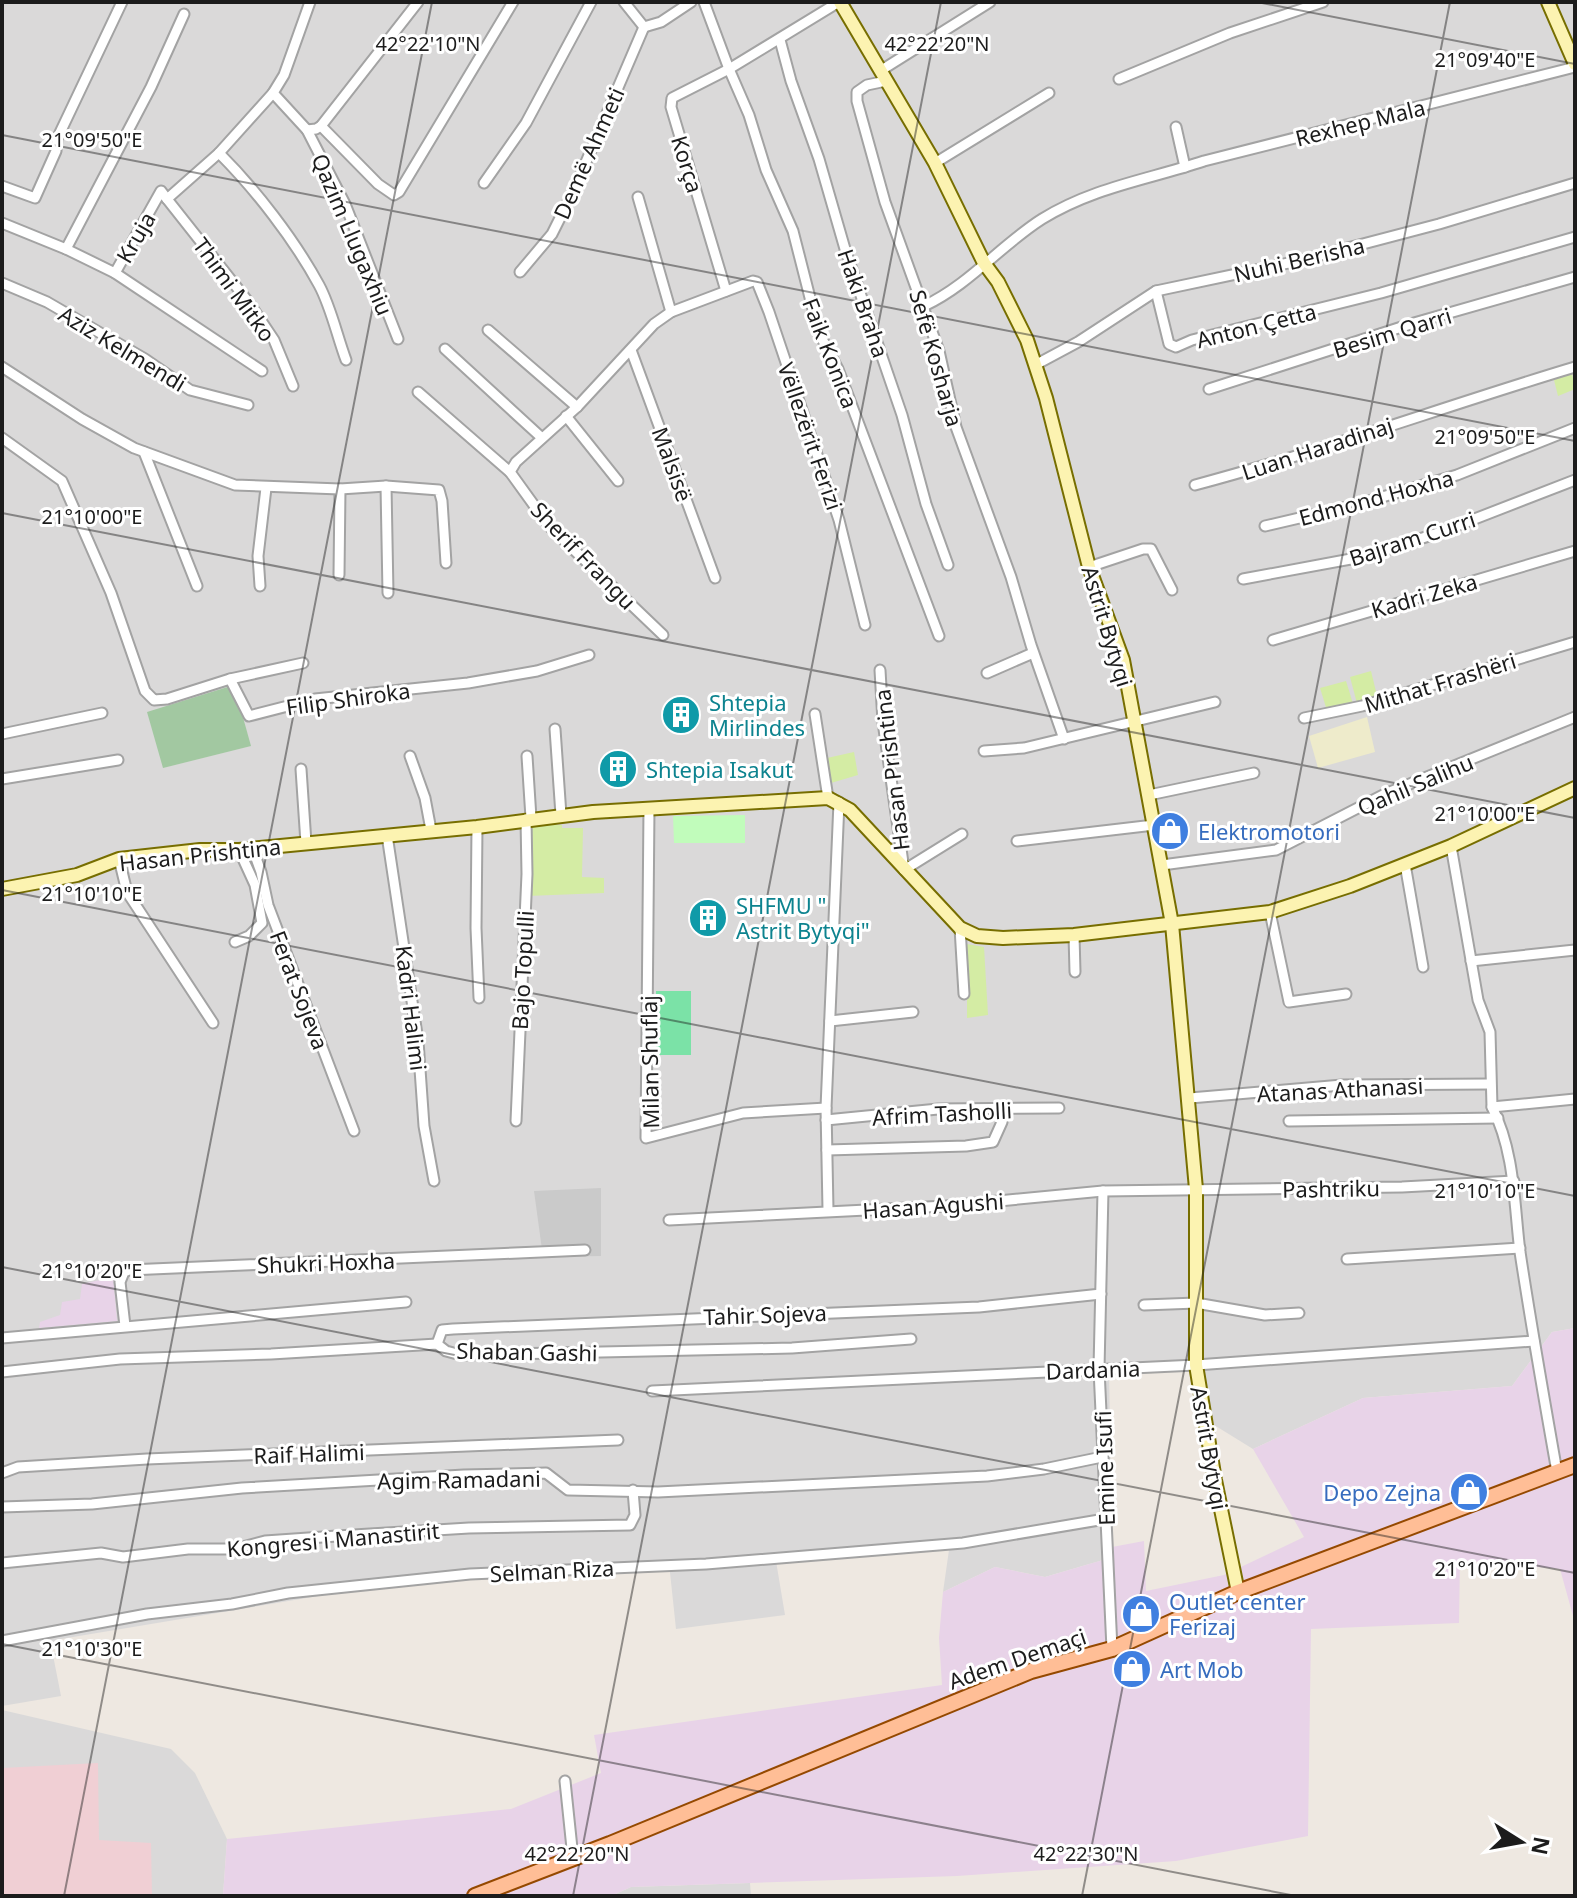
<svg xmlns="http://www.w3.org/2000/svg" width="1577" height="1898" viewBox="0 0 1577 1898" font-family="'Noto Sans',sans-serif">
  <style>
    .residential { fill: #dad9d9 }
    .commercial { fill: #f0cfd4 }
    .industrial { fill: #e8d3e8 }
    .religious { fill: #cacaca }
    .farmland { fill: #eeebcb }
    .grass { fill: #d4eca4 }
    .cemetery { fill: #a2c8a1 }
    .park { fill: #c1fcbb }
    .pitch { fill: #7be2a7 }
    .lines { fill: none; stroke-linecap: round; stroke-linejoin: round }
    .street-casing { stroke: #a3a3a3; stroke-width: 13 }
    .secondary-casing { stroke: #776e00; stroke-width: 16 }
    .primary-casing { stroke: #954900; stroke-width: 18 }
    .street { stroke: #fff; stroke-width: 9 }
    .secondary { stroke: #fcf3b1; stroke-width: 12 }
    .primary { stroke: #ffbe96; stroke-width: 14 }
    .ticks { fill: none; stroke: #1c1c1c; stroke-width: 2; stroke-opacity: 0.45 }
    .labels { text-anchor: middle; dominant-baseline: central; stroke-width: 6; stroke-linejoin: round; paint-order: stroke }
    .street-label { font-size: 22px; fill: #1c1c1c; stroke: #fff }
    .culture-label { font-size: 22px; fill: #0d838f; stroke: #fff; text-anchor: start }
    .shop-label { font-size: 22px; fill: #366cbe; stroke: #fff; text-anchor: start }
    .ticks-label { font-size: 20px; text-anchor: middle; fill: #1c1c1c; stroke: #fff; stroke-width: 6; stroke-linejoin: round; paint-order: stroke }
  </style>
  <rect width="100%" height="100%" fill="#eee8e1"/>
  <g class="residential">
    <polygon points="2,2 1575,2 1575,1328 1552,1332 1512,1386 1363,1398 1253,1449 1206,1420 1199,1365 1109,1371 1112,1547 1103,1560 1045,1577 995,1567 943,1592 949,1550 776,1561 785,1615 676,1629 669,1563 432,1577 55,1640 52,1650 61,1696 2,1706"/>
    <polygon points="2,1710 171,1749 195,1773 227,1839 223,1896 2,1896"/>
    <polygon points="750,1883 751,1896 611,1896 631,1887"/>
  </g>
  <polygon class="commercial" points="98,1763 99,1840 151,1843 152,1896 2,1896 2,1768"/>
  <g class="industrial">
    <polygon points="113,1277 117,1321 39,1328 40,1322 60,1315 62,1302 80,1299 82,1284"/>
    <polygon points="1575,1328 1575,1623 1560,1569 1460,1560 1459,1623 1311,1629 1308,1836 1176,1861 957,1876 631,1887 611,1896 223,1896 227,1839 511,1809 601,1773 594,1735 942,1685 939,1638 943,1592 995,1567 1045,1577 1103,1560 1112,1547 1144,1541 1146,1591 1224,1575 1304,1537 1253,1449 1363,1398 1512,1386 1552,1332"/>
  </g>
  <polygon class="religious" points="601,1188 601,1256 543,1257 534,1191"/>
  <polygon class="farmland" points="1367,717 1375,752 1318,768 1309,736"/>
  <g class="grass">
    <polygon points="1572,373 1575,389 1558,396 1554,380"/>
    <polygon points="1371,671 1379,704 1359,711 1350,677"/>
    <polygon points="1346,681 1355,710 1329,717 1320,688"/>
    <polygon points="854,752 858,775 831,783 827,758"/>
    <polygon points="527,825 562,825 562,828 583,828 582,877 604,878 604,893 527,896"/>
    <polygon points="967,944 984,947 988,1015 967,1018"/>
  </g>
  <polygon class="cemetery" points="234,685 251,746 163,768 147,712"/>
  <polygon class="park" points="745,815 745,843 674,843 673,816"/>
  <rect class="pitch" x="656" y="991" width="35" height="64"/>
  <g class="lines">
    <defs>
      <g id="street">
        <polyline points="310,2 284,75 273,93 307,130 316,129 321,126 418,2"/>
        <polyline points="624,2 644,27"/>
        <polyline points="704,2 729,69 749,115 766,170 793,231 819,333 838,369 939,636"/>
        <polyline points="644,27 661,22 691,2"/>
        <polyline points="780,40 791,81 819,159 845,249 902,415 926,504 948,565"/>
        <polyline points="880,71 990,2"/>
        <polyline points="1119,79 1230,33 1323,2"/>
        <polyline points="886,81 867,85 857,92 857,101 885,202 939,351 956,427 1011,577 1031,645 1064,739"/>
        <polyline points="321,126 378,184 394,195 399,192 513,2"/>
        <polyline points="1176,127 1185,167"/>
        <polyline points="307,130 345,204 398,339"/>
        <path d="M219,153C255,189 294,239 319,285C331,307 337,336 346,360"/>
        <polyline points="935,163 1049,93"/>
        <polyline points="484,183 526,123 591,2"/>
        <polyline points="2,186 35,198 56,151 57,139 122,2"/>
        <polyline points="638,197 671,312"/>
        <polyline points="167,199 250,304 274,340 293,386"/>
        <polyline points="2,223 66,249 115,273 161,191 167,199 219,153 273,93"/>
        <polyline points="66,249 151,87 184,14"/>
        <polyline points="520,272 552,234 574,190 644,27"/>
        <polyline points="115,273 262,371"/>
        <polyline points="2,283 47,302 145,359 190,390 248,405"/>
        <polyline points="726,291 671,107 672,98 729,69 839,2"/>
        <polyline points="1156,291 1169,344 1176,347 1192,340 1381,293 1575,237"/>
        <path d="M924,306C969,285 1001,245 1042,219C1094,187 1147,180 1204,161L1575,67"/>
        <polyline points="488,330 577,407"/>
        <polyline points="445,349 542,438"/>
        <polyline points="631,350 715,578"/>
        <polyline points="1037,364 1078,342 1156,291 1298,261 1439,224 1575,183"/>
        <polyline points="2,367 82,419 134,448 235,485 340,489 386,486 439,490 442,501 446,563"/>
        <polyline points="1209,389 1414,323 1575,277"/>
        <polyline points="418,392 510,472"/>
        <polyline points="566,416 618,481"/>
        <polyline points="2,438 62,481 111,593 145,691 154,700 167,699 230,679 249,716 315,699 468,683 537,671 589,655"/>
        <polyline points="144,452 197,586"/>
        <path d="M1195,485C1323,451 1448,405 1575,367"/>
        <polyline points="386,486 388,593"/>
        <polyline points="1265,526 1355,505 1457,475 1575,428"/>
        <polyline points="1089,567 1143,549 1151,549 1172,590"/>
        <polyline points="339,575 340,489"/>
        <polyline points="1243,579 1367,556 1441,532 1575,480"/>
        <polyline points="260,586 258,556 266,488"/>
        <polyline points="663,635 549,526 510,472 516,462 577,407 654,324 671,312 753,281 757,282 769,312 839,520 865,625"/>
        <polyline points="1273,640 1575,551"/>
        <polyline points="880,670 883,722 904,870 962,834"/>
        <polyline points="987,673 1033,653"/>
        <polyline points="230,679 303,663"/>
        <polyline points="815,714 828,798"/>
        <polyline points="1304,718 1362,706 1575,642"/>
        <polyline points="555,729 561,815"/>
        <polyline points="2,734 102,713"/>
        <polyline points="984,751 1024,748 1215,702"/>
        <polyline points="410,756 425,798 431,830"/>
        <polyline points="527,756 531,818"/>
        <polyline points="301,769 306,843"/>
        <polyline points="2,779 118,760"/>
        <polyline points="1149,795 1254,773"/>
        <polyline points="649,808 646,1138 743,1113 826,1108"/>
        <polyline points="477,827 476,928 479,998"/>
        <polyline points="387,835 418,1041 424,1126 434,1181"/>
        <polyline points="1017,841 1154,825"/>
        <path d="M1451,846L1478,1000L1490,1032L1492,1107C1515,1152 1514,1204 1520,1252C1531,1325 1544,1398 1557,1472"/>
        <polyline points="252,847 261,872 268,905 354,1131"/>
        <polyline points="119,859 127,892 213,1023"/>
        <polyline points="1405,864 1423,967"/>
        <polyline points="1162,865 1276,850 1385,794 1575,717"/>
        <polyline points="1270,912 1289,1002 1346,994"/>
        <polyline points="960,928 964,994"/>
        <polyline points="1074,935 1075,972"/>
        <polyline points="235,942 249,936 262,923 255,885 239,850"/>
        <polyline points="1471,961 1575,950"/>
        <polyline points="830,1021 913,1012"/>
        <polyline points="1190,1098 1342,1085 1490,1084"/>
        <polyline points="1492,1107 1575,1099"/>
        <polyline points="826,1120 938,1109 1059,1108"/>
        <polyline points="516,1121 527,874 526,819"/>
        <polyline points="1289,1121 1498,1118"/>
        <polyline points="827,1150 966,1146 993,1142 1002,1122 1002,1109"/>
        <polyline points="1103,1191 1099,1369 1112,1649"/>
        <polyline points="828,1210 826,1108 839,802"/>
        <polyline points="669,1220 946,1206 1103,1191 1402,1187 1514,1181"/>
        <polyline points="1347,1259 1520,1248"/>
        <polyline points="1144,1305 1196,1303 1265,1315 1299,1313"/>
        <polyline points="125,1326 120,1282 124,1272 129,1270 585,1250"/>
        <polyline points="2,1338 406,1302"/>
        <polyline points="437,1344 442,1330 453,1329 979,1307 1101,1294"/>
        <polyline points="2,1372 120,1359 271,1354 437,1344 446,1351 461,1355 792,1348 911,1339"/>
        <polyline points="652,1391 1196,1365 1534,1341"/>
        <polyline points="2,1473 18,1467 147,1459 618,1440"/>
        <polyline points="2,1507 92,1504 242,1488 464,1475 546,1473 568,1490 658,1492 987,1476 1044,1469 1102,1457"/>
        <polyline points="2,1563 101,1553 123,1557 188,1549 235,1549 265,1541 337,1536 469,1528 630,1525 635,1515 633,1490"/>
        <polyline points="2,1641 147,1614 232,1604 288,1593 470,1574 706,1564 963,1543 1105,1519"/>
        <polyline points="565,1781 573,1858"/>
      </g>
      <g id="secondary">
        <polyline points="840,2 935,163 984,263 998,282 1027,340 1046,398 1089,567 1123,660 1172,924 1196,1189 1196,1365 1215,1480 1238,1592"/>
        <polyline points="1548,2 1575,64"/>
        <polyline points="2,889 77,875 119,859 200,850 239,850 477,827 593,812 828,798 850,810 960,928 977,936 1003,938 1074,935 1270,912 1350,886 1451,846 1575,788"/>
      </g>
      <polyline id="primary" points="475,1896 610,1844 1031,1671 1112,1649 1238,1592 1575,1465"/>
    </defs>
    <use href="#street" class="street-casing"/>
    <use href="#secondary" class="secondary-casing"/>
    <use href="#primary" class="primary-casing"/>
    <use href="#street" class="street"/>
    <use href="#secondary" class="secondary"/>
    <use href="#primary" class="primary"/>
  </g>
  <path class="ticks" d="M1257,2L1575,64M2,135L1575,441M2,513L1575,818M2,890L1575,1196M2,1267L1575,1573M2,1644L1296,1896M64,1896L432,2M573,1896L941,2M1082,1896L1450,2"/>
  <defs>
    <symbol id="building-disc" viewBox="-11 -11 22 22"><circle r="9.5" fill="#0f9aa8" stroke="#fff"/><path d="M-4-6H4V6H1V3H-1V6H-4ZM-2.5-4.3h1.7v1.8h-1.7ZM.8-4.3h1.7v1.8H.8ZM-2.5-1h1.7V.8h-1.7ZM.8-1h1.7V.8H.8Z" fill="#fff"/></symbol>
    <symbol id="shop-disc" viewBox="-11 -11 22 22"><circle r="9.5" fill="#3f7fe0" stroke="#fff"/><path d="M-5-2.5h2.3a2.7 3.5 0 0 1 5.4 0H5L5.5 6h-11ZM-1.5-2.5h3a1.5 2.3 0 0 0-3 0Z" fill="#fff"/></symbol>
  </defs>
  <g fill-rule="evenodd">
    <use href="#building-disc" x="659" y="693" width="44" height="44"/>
    <use href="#building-disc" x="596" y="747" width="44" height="44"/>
    <use href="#shop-disc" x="1148" y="809" width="44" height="44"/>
    <use href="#building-disc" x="686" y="896" width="44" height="44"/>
    <use href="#shop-disc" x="1447" y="1470" width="44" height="44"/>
    <use href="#shop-disc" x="1119" y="1592" width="44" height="44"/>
    <use href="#shop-disc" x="1110" y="1647" width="44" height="44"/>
  </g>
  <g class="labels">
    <g class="street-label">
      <text transform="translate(1360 122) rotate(-14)">Rexhep Mala</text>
      <text transform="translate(588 153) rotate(-66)">Demë Ahmeti</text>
      <text transform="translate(688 164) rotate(73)">Korça</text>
      <text transform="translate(353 234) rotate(67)">Qazim Llugaxhiu</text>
      <text transform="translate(135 237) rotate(-60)">Kruja</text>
      <text transform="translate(1299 259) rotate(-13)">Nuhi Berisha</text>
      <text transform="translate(235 289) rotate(54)">Thimi Mitko</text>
      <text transform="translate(864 303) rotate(71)">Haki Braha</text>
      <text transform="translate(1256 325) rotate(-14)">Anton Çetta</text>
      <text transform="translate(1392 332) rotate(-17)">Besim Qarri</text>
      <text transform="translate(123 348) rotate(31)">Aziz Kelmendi</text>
      <text transform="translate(831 353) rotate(69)">Faik Konica</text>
      <text transform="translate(937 358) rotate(74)">Sefë Kosharja</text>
      <text transform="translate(811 436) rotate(71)">Vëllezërit Ferizi</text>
      <text transform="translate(1317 448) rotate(-18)">Luan Haradinaj</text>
      <text transform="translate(673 464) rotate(70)">Malsisë</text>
      <text transform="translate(1376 497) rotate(-15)">Edmond Hoxha</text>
      <text transform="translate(1412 538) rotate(-18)">Bajram Curri</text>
      <text transform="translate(584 555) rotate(46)">Sherif Frangu</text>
      <text transform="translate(1424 595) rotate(-16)">Kadri Zeka</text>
      <text transform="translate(1108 626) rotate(73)">Astrit Bytyqi</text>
      <text transform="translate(1440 682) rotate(-17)">Mithat Frashëri</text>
      <text transform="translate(348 698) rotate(-8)">Filip Shiroka</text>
      <text transform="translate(891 770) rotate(-97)">Hasan Prishtina</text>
      <text transform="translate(1415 784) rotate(-23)">Qahil Salihu</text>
      <text transform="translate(200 854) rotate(-6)">Hasan Prishtina</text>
      <text transform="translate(522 970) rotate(-87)">Bajo Topulli</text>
      <text transform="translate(300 990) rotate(69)">Ferat Sojeva</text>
      <text transform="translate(412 1008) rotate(83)">Kadri Halimi</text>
      <text transform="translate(649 1062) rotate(-91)">Milan Shuflaj</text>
      <text transform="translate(1340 1089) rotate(-3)">Atanas Athanasi</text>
      <text transform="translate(942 1113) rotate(-3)">Afrim Tasholli</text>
      <text transform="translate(1331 1188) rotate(-1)">Pashtriku</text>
      <text transform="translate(933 1205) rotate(-4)">Hasan Agushi</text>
      <text transform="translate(326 1262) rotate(-2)">Shukri Hoxha</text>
      <text transform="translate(765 1314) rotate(-2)">Tahir Sojeva</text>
      <text transform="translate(527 1351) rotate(1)">Shaban Gashi</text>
      <text transform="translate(1093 1369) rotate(-2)">Dardania</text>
      <text transform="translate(1210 1448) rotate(80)">Astrit Bytyqi</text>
      <text transform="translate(309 1453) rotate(-2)">Raif Halimi</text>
      <text transform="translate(1104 1468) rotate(-92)">Emine Isufi</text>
      <text transform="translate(459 1479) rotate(-1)">Agim Ramadani</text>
      <text transform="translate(333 1539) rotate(-5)">Kongresi i Manastirit</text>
      <text transform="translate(552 1570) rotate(-3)">Selman Riza</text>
      <text transform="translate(1017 1658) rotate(-19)">Adem Demaçi</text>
    </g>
    <g class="culture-label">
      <text x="709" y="702">Shtepia<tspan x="709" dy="25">Mirlindes</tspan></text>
      <text x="646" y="769">Shtepia Isakut</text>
      <text x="736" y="905">SHFMU "<tspan x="736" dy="25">Astrit Bytyqi"</tspan></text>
    </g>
    <g class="shop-label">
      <text x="1198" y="831">Elektromotori</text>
      <text x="1441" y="1492" text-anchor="end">Depo Zejna</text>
      <text x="1169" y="1601">Outlet center<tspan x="1169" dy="25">Ferizaj</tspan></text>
      <text x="1160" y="1669">Art Mob</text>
    </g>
  </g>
  <g class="ticks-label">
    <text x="428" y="51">42°22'10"N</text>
    <text x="937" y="51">42°22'20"N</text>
    <text x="1485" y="67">21°09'40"E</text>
    <text x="92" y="147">21°09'50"E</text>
    <text x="1485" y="444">21°09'50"E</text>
    <text x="92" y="524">21°10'00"E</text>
    <text x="1485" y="821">21°10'00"E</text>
    <text x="92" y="901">21°10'10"E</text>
    <text x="1485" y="1198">21°10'10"E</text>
    <text x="92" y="1278">21°10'20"E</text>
    <text x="1485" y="1576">21°10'20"E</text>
    <text x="92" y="1656">21°10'30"E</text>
    <text x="577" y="1861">42°22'20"N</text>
    <text x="1086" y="1861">42°22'30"N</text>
  </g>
  <rect width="1577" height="1898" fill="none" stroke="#1c1c1c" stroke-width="8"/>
  <g transform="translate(1521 1842) rotate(101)" stroke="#ffffff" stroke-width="6" paint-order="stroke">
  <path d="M0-6L14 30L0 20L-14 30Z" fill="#1c1c1c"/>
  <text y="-12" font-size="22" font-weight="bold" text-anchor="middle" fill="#1c1c1c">N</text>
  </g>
</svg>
